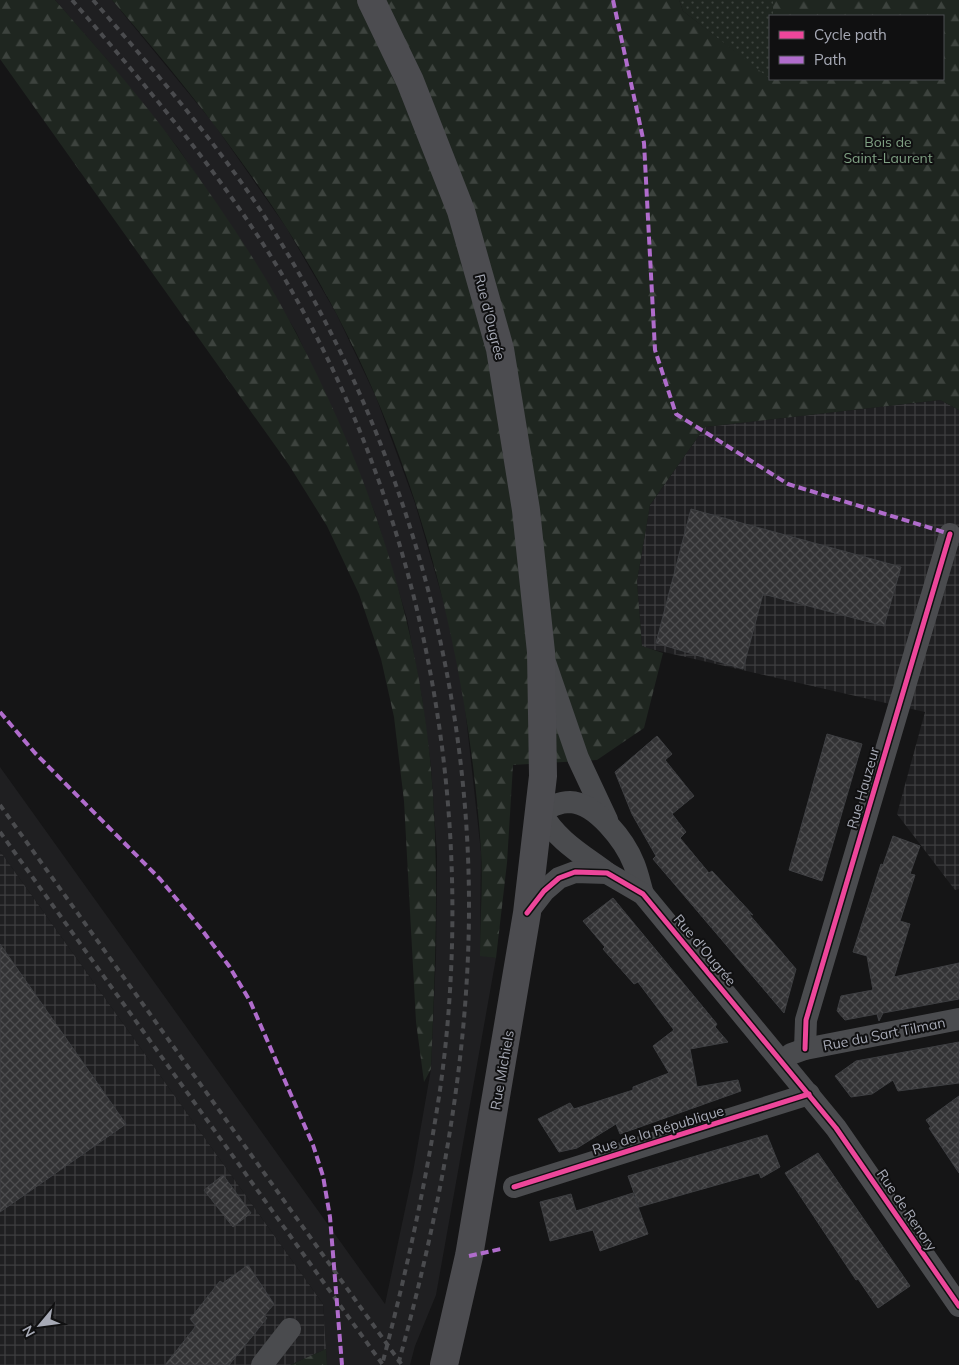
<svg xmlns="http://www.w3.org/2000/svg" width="959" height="1365" viewBox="0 0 959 1365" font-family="Mulish,sans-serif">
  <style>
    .built { fill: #1f1f21 }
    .industrial { fill: url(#industrial-grid) }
    .grass { fill: url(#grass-dots) }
    .forest { fill: url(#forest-firs) }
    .building { fill: url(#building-cross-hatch); stroke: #3e3f42 }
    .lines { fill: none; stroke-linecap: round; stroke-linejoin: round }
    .minor { stroke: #4a4b4e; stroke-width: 22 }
    .primary { stroke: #4c4c50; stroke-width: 28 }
    .rail { stroke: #4a4b4e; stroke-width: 4; stroke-dasharray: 6 5; stroke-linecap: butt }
    .quiet { stroke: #b06ccc; stroke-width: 4; stroke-dasharray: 8 4; stroke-linecap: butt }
    .cycleway-casing { stroke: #101011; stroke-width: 8 }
    .cycleway { stroke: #ed469a; stroke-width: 5 }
    .labels { text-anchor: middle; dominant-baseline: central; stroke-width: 4; stroke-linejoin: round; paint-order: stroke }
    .park-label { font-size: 14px; fill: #7fa083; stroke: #101011 }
    .street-label { font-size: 14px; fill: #a7aab6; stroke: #101011 }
  </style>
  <defs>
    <pattern id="industrial-grid" width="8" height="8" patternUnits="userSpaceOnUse" patternTransform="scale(1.25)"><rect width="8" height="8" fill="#1f1f21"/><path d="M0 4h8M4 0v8" fill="none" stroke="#3d3d3f"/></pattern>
    <pattern id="grass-dots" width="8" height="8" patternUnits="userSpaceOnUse" patternTransform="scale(1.25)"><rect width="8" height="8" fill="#1f2620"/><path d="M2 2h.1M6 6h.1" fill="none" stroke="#3d433e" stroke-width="1.8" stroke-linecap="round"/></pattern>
    <pattern id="forest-firs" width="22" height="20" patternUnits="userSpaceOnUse" patternTransform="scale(1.25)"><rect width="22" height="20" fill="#1f2620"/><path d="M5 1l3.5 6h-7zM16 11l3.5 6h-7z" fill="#3d433e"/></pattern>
    <pattern id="building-cross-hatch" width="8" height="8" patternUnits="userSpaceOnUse" patternTransform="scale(1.25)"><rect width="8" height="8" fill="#333335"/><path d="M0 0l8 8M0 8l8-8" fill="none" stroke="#4e4e50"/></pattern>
  </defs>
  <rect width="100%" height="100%" fill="#151516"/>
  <polygon class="built" points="55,0 112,0 214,124 286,227 336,313 376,397 415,503 446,610 463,689 481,852 480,955 496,958 436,1295 415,1346 410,1365 327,1365 323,1304 0,851 0,767 385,1304 413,1172 431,1069 436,954 437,855 431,767 422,698 407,619 376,516 335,415 296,332 247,251 178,148 108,61"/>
  <g class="industrial">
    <polygon points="940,400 959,410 959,889 955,890 897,814 925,712 642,647 637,581 650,505 705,427"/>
    <polygon points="0,851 323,1304 326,1349 290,1365 0,1365"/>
  </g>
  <polygon class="grass" points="679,0 773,0 773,16 770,16 770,79 773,79 773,82 683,11"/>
  <g class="forest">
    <path d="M0,0H55C98,49 141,97 179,150C221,208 263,269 296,333C367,468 418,617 431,769C440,869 435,969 431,1069L424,1082L416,1022L404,801L394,717L381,659L359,594L327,526L289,465L0,59Z"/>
    <path d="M112,0H679L683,11L773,81V79H943V16H773V0H959V410L940,400L705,427L650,505L637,581L642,646L663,653L644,728L597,760L513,765L507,863L496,958L480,956C480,921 483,885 481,850C469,668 422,475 336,313C276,199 196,97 112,0Z"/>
    <polygon points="326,1349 327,1365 290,1365"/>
  </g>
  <g class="building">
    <polygon points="691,509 901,567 884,626 763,594 743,669 656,643"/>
    <polygon points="827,734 862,744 822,881 789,870"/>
    <polygon points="657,736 672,754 665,760 694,796 672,814 686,832 680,838 709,873 712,871 753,915 748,913 796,969 784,1013 653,859 656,856 632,814 615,772"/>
    <polygon points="893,836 920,846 910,874 915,875 900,921 910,924 894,977 959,963 959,999 883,1013 879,1021 877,1014 845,1020 837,1011 841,996 873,990 867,956 853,952 881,864 883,865"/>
    <polygon points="613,898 717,1024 715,1027 728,1042 690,1049 697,1087 738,1080 741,1091 620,1134 616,1124 577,1148 559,1152 538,1119 570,1103 574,1109 633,1090 633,1087 669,1073 653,1046 674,1030 638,982 634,984 603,949 605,947 583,921"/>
    <polygon points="0,944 126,1124 0,1212"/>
    <polygon points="959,1042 959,1083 898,1091 893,1080 872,1094 851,1097 835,1076 856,1061"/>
    <polygon points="959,1096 959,1173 929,1128 931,1127 926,1120"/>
    <polygon points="767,1135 780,1167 761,1178 759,1173 639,1207 628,1176"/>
    <polygon points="818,1153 910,1286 878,1308 858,1279 856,1280 785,1173"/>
    <polygon points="223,1175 251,1213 233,1227 204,1190"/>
    <polygon points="633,1193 648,1234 600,1251 593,1230 550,1241 540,1202 571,1194 576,1211"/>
    <polygon points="248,1265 274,1304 264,1316 267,1318 229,1365 165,1365 196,1326 190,1319 220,1281 223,1283"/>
  </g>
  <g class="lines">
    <g class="minor">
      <polyline points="545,662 578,758 607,820"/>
      <path d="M607,873C583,855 556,840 541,812C550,807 559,802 570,802C596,803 625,841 634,864C638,874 640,884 643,894"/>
      <polyline points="527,913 544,891 559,878 575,872 607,873 643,894 836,1128 959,1306"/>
      <polyline points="805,1049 806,1020 950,534"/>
      <polyline points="791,1054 805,1049 959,1019"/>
      <polyline points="514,1187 809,1094"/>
      <polyline points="262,1365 290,1329"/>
    </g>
    <polyline class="primary" points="371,0 410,81 461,211 500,349 526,510 541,652 543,776 527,913 469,1256 444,1365"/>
    <g class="rail">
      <path d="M72,0C148,88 223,176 283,276C426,517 479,813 440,1090C426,1183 406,1274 382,1365"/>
      <path d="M93,0C152,68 213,138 263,214C395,419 469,661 469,906C469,1061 439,1216 398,1365"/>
      <polyline points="0,805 402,1365"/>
      <polyline points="0,832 383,1365"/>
    </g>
    <g class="quiet">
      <polyline points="613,0 644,143 655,350 676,414 788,484 950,534"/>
      <polyline points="0,712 35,753 160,879 202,930 229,966 250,1001 313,1145 323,1176 330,1217 342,1365"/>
      <polyline points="469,1256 501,1249"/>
    </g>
    <defs>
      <g id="cycleway">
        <polyline points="527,913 544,891 559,878 575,872 607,873 643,894 836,1128 959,1306"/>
        <polyline points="805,1049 806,1020 950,534"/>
        <polyline points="514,1187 809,1094"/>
      </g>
    </defs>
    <use href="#cycleway" class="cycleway-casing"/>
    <use href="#cycleway" class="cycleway"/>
  </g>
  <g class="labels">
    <g class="park-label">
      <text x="888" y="142">Bois de<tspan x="888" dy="16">Saint-Laurent</tspan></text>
    </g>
    <g class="street-label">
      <text transform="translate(490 317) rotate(76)">Rue d'Ougrée</text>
      <text transform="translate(863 788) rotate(-74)">Rue Hauzeur</text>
      <text transform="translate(705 950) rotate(50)">Rue d'Ougrée</text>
      <text transform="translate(884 1034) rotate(-11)">Rue du Sart Tilman</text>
      <text transform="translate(502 1070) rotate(-80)">Rue Michiels</text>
      <text transform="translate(658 1130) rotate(-17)">Rue de la République</text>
      <text transform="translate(907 1210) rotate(56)">Rue de Renory</text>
    </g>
  </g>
  <rect x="769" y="15" width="175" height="65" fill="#101011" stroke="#4c4e53"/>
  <rect x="779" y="31" width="25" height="8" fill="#ed469a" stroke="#4c4e53"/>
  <text x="814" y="40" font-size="15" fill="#a7aab6">Cycle path</text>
  <rect x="779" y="56" width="25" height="8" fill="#b06ccc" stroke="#4c4e53"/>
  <text x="814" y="65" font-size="15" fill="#a7aab6">Path</text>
  <g transform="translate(40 1325) rotate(241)" stroke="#101011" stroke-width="4" paint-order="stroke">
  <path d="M0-4L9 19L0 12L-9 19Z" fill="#a7aab6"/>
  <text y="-8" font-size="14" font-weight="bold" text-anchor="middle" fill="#a7aab6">N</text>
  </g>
</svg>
